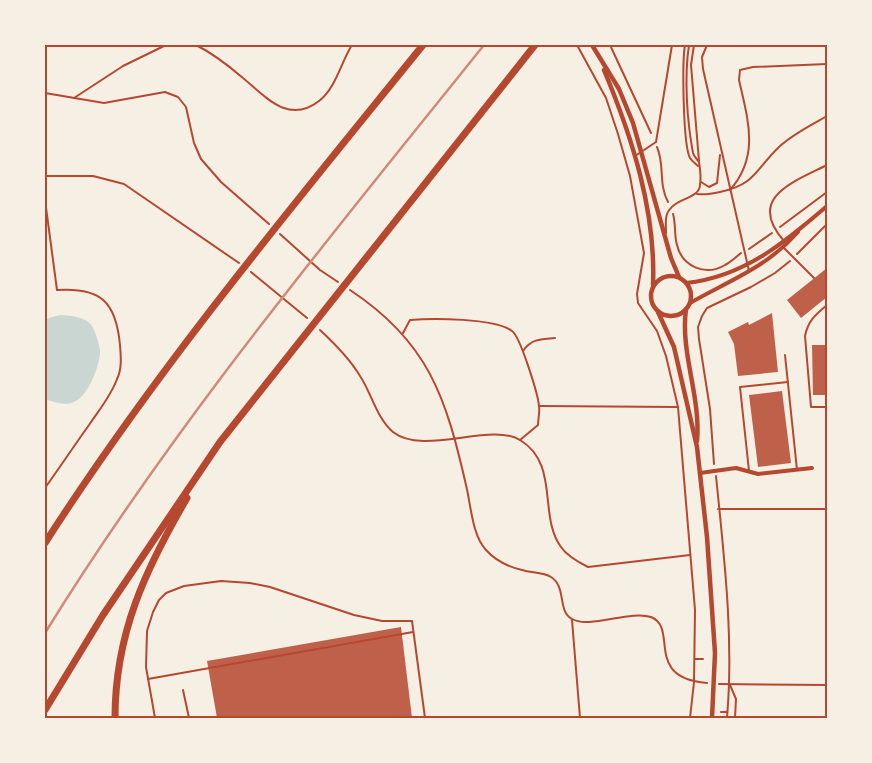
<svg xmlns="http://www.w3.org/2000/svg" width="872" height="763" viewBox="0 0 872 763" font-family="'Noto Serif',serif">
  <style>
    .water { fill: #c9d6d2 }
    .building { fill: #bf614a }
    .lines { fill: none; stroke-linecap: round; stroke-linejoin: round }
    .path { stroke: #b5482f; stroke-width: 2 }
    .service { stroke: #b5482f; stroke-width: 2 }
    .minor { stroke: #b5482f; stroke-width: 4 }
    .tertiary { stroke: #b5482f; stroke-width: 4.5 }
    .motorway { stroke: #b5482f; stroke-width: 7 }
    .rail { stroke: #cf8b77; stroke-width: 2.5 }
    .neatline { fill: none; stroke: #b5482f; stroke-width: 2 }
  </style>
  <rect width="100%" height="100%" fill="#f6efe4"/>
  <path class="water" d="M60,315C71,316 85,316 92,326C95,331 100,346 100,351C100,366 87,400 71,403C63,405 53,402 45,399V321L49,318Z"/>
  <g class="building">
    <polygon points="827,268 827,297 801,318 787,300"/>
    <polygon points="772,313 778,372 738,376 734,344 728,332 748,322 749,325"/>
    <polygon points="812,345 827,345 827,395 813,395"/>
    <polygon points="782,391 791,463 758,467 749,395"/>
    <polygon points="401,627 412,718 217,718 207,661"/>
  </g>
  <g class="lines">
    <g class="path">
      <path d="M196,45C212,53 229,66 243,78C265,96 288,125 319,101C336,88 341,62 352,45"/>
      <polyline points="577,45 606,98 618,134 630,176 644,253 637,294 638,303 657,331 666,356 678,407 695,610 694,682 690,718"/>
      <polyline points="610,45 651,133"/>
      <polyline points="45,93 104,103 165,92 178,97 186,107 194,143 201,159 221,182 269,224"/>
      <polyline points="74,98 123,66 166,45"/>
      <path d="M657,147C665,165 658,183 668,202"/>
      <polyline points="45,176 93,176 124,184 239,263"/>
      <path d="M45,200L57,290C101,287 116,302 120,345C121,357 122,369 117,379C111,396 99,410 89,425C74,446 60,467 45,488"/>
      <path d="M673,214C676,224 674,235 677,245C682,266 705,277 725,265C731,262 736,257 741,253"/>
      <polyline points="780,227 827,192"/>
      <polyline points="280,234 320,270 338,282"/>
      <polyline points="749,249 772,233"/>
      <polyline points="797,254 827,224"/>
      <polyline points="251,272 307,318"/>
      <path d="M350,290C429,342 446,398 466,485C471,505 472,535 486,550C495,560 509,567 522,570C531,573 543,572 551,577C567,587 557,611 572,619C589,629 630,610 651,617C679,628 643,678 707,683"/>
      <path d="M320,330C334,343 350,359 360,376C371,392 377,419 393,432C423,456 491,422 520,440C560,464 538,516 561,547C567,556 578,562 588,567L690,555"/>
      <path d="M403,333L410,320C432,318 495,318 512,331C520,336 538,394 539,406C540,412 538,419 538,425L520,440"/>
      <path d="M523,351C531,339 541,339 555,338"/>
      <polyline points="539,406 678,407"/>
      <polyline points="714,464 710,409 699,339 698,327 702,316 707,308 751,287 775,273 790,261"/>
      <path d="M716,476C724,556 734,638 727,718"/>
      <polyline points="718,509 827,509"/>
      <polyline points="572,620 580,718"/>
      <polyline points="695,659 703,659"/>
      <polyline points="719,684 827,685"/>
      <polyline points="730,685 736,699 735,718"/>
      <polyline points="721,712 727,712"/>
    </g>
    <g class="service">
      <path d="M685,45C682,62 683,145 690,158C692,161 696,164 698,166"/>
      <polyline points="694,45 691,65 699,161"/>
      <polyline points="707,45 702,57 703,69 749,271"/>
      <polyline points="635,156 656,142 672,45"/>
      <polyline points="701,182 709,187 717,183 720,155"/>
      <path d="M730,190C760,156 748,120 739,80L740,70L753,67L827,64"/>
      <path d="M697,194C705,195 711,194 720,192C756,184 755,170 779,147C793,134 810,126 827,116"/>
      <path d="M666,233C666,227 665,219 667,214C674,197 699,200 700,185C701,179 700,168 699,162C697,159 694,157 693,153C687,121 684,77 689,45"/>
      <path d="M784,241C746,198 793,182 827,165"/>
      <polyline points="784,248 814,278"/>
      <path d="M827,305C815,315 808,321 805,336L811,407H827"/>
      <polyline points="785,355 797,470"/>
      <polyline points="749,471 740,387 788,382"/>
      <polyline points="148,679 413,632"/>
      <polyline points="183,690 189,718"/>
      <polyline points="155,718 146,667 147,631 153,612 159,600 166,593 184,586 221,581 250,583 270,587 354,615 382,621 412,621 425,718"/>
    </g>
    <g class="minor">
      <path d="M686,283C744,277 785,242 827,206"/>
      <path d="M690,303C730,280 766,268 798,232"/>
      <polyline points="700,473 736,468 758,474 812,468"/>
    </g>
    <g class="tertiary">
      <polyline points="592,45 619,89 633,123 671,258 679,277"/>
      <path d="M604,70C632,137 656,211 653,285"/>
      <circle cx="671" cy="296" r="20"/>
      <path d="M686,309C680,353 701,396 697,441"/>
      <polyline points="658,312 674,347 697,447 707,537 715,653 712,718"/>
    </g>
    <g class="motorway">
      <path d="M45,543C158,367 292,207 423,45"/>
      <polyline points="45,710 103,615 220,442 535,45"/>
      <path d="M115,718C115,634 145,570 187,498"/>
    </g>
    <path class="rail" d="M45,633C174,424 331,236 484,45"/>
  </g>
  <rect width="872" height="763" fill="none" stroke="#f6efe4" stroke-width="92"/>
  <rect x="46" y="46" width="780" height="671" class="neatline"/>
</svg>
